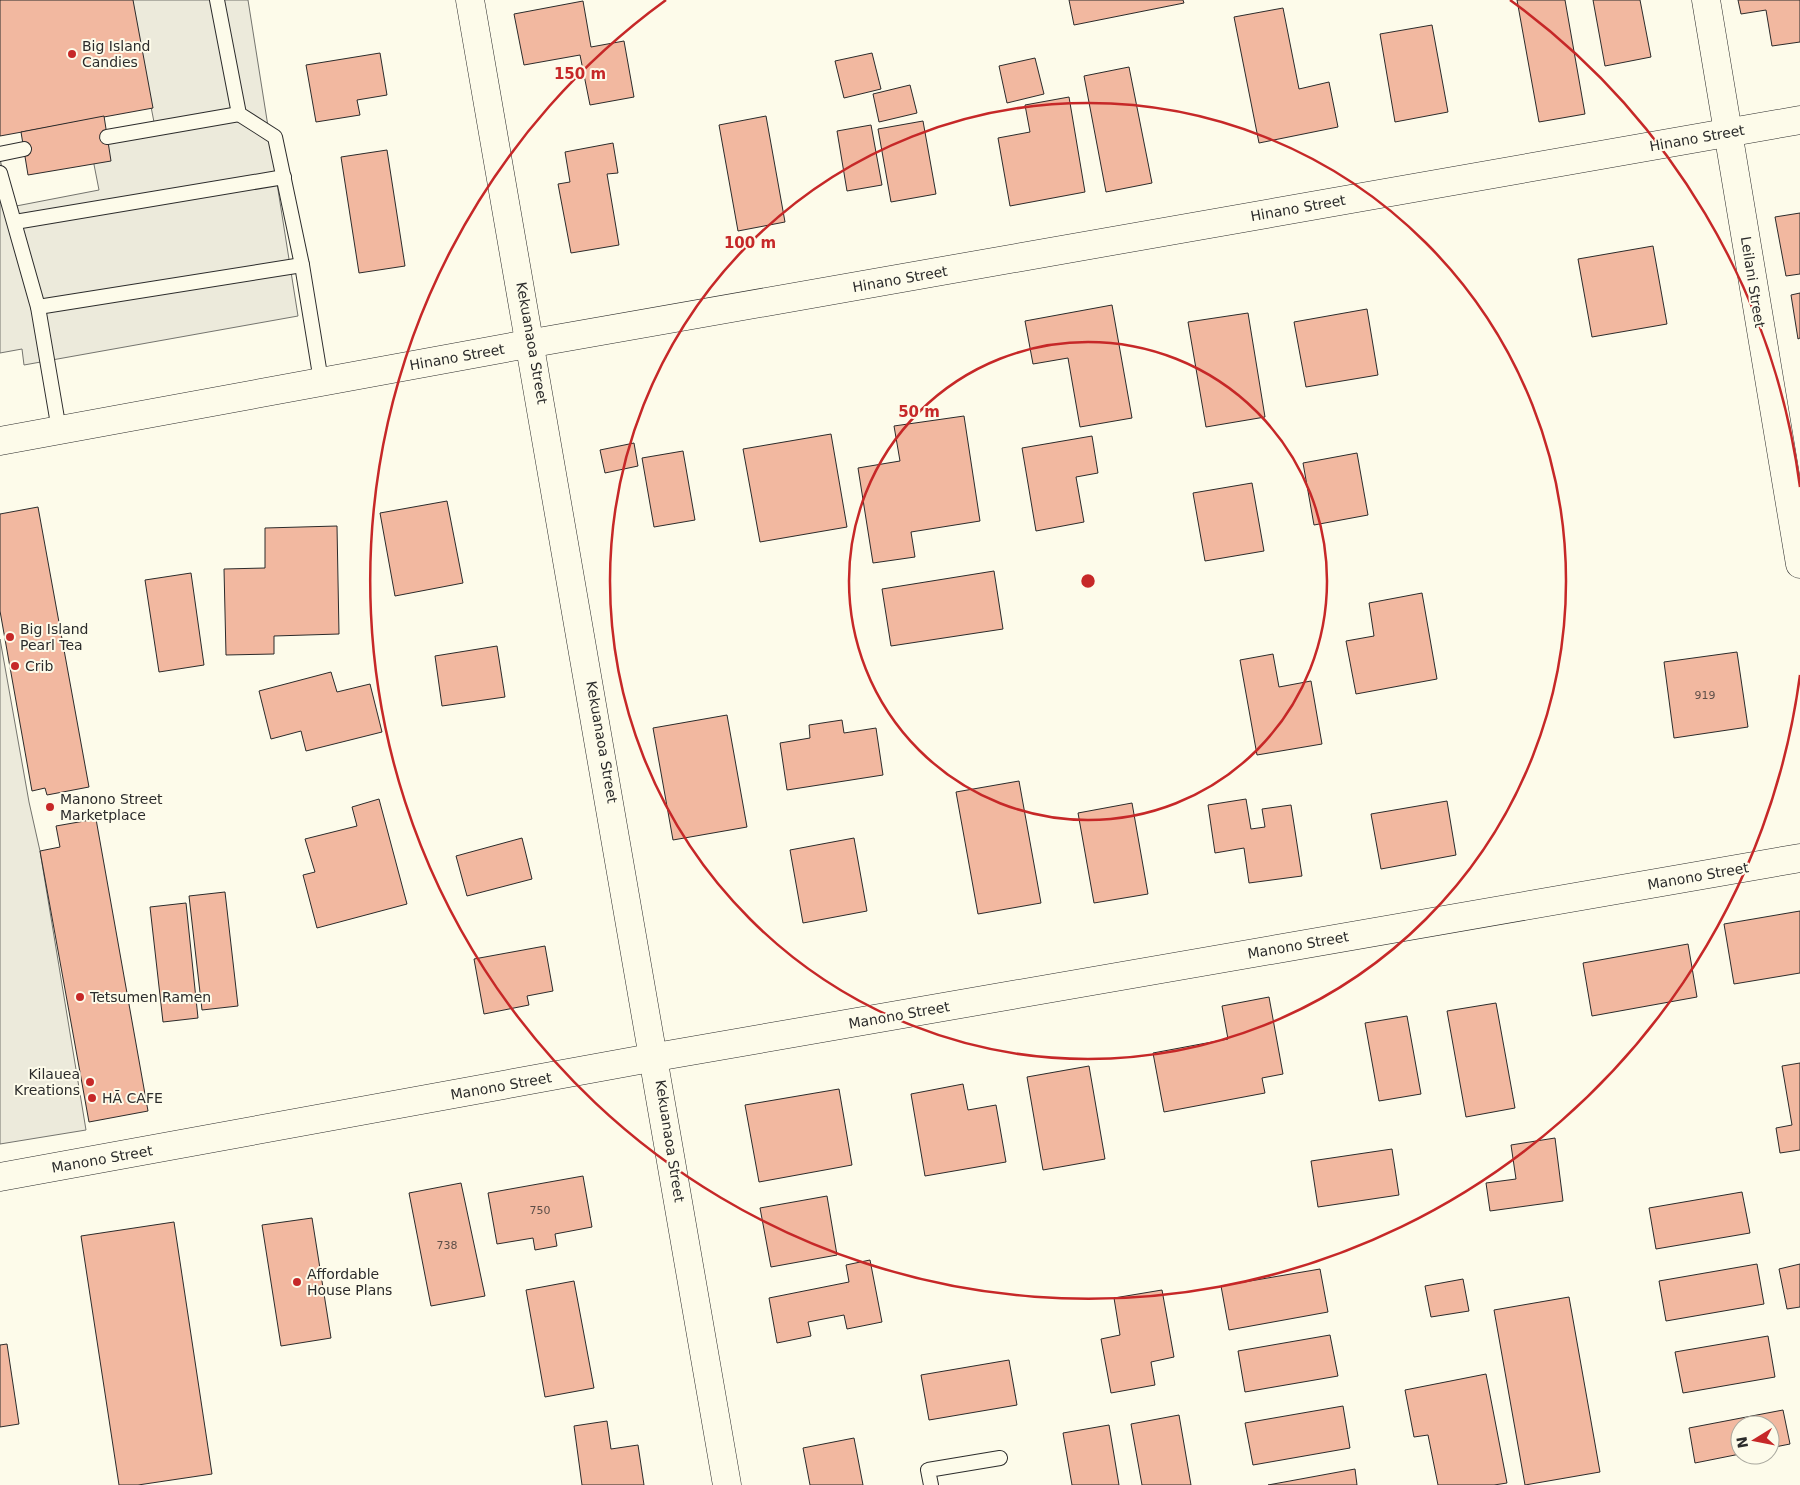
<svg xmlns="http://www.w3.org/2000/svg" width="1800" height="1485" viewBox="0 0 1800 1485" font-family="'DejaVu Sans',sans-serif">
  <style>
    .parking { fill: #eceadb; stroke: #74746e }
    .building { fill: #f2b8a0; stroke: #2b2b2b }
    .lines { fill: none; stroke-linecap: round; stroke-linejoin: round }
    .service-casing { stroke: #2b2b2b; stroke-width: 16 }
    .minor-casing { stroke: #2b2b2b; stroke-width: 29 }
    .tertiary-casing { stroke: #2b2b2b; stroke-width: 29 }
    .service { stroke: #fdfbea; stroke-width: 14 }
    .minor { stroke: #fdfbea; stroke-width: 28 }
    .tertiary { stroke: #fdfbea; stroke-width: 28 }
    .ring { fill: none; stroke: #c62828; stroke-width: 2.5 }
    .poi-dot { fill: #c62828; stroke: #fdfbea; stroke-width: 2 }
    .labels { text-anchor: middle; dominant-baseline: central; stroke-width: 4; stroke-linejoin: round; paint-order: stroke }
    .number-label { font-size: 11px; fill: #5d4e48 }
    .poi-label { font-size: 14px; fill: #2b2b2b; stroke: #fdfbea; text-anchor: start }
    .street-label { font-size: 14px; fill: #2b2b2b; stroke: #fdfbea }
    .centre { fill: #c62828; stroke: #fdfbea; stroke-width: 2.5 }
    .ring-label { font-size: 15px; text-anchor: middle; font-weight: bold; fill: #c62828; stroke: #fdfbea; stroke-width: 4; stroke-linejoin: round; paint-order: stroke }
  </style>
  <rect width="100%" height="100%" fill="#fdfbea"/>
  <g class="parking">
    <polygon points="130,0 248,0 298,316 24,365 22,349 0,353 0,159 11,207 99,190 88,134 154,122"/>
    <polygon points="0,639 29,802 40,851 86,1130 0,1144"/>
  </g>
  <g class="building">
    <polygon points="0,0 133,0 153,108 0,136"/>
    <polygon points="1069,0 1183,0 1184,3 1074,25"/>
    <polygon points="1517,0 1565,0 1585,114 1539,122"/>
    <polygon points="1593,0 1640,0 1651,57 1605,66"/>
    <polygon points="1738,0 1800,0 1800,42 1772,46 1766,10 1741,14"/>
    <polygon points="583,1 591,47 624,41 634,97 590,105 580,55 524,65 514,14"/>
    <polygon points="1283,8 1299,89 1329,82 1338,127 1259,143 1234,17"/>
    <polygon points="1432,25 1448,112 1395,122 1380,34"/>
    <polygon points="380,53 387,95 357,100 360,115 316,122 306,65"/>
    <polygon points="872,53 881,89 844,98 835,61"/>
    <polygon points="1035,58 1044,94 1007,103 999,66"/>
    <polygon points="1129,67 1152,183 1106,192 1084,76"/>
    <polygon points="910,85 917,113 879,122 873,94"/>
    <polygon points="1069,97 1085,192 1010,206 998,138 1030,132 1025,105"/>
    <polygon points="104,116 111,161 28,175 21,132"/>
    <polygon points="766,116 785,222 738,231 719,125"/>
    <polygon points="923,121 936,194 891,202 878,129"/>
    <polygon points="871,125 882,185 847,191 837,131"/>
    <polygon points="613,143 618,173 607,174 619,245 571,253 558,184 570,182 565,152"/>
    <polygon points="387,150 405,266 359,273 341,157"/>
    <polygon points="1800,213 1800,274 1786,276 1775,217"/>
    <polygon points="1653,246 1667,324 1592,337 1578,259"/>
    <polygon points="1800,293 1800,338 1798,339 1791,295"/>
    <polygon points="1112,305 1132,418 1080,427 1068,358 1033,364 1025,321"/>
    <polygon points="1367,309 1378,375 1306,387 1294,322"/>
    <polygon points="1248,313 1265,417 1206,427 1188,322"/>
    <polygon points="964,416 980,521 911,532 915,557 873,563 858,468 900,461 894,426"/>
    <polygon points="831,434 847,527 760,542 743,449"/>
    <polygon points="1092,436 1098,473 1076,477 1084,522 1036,531 1022,448"/>
    <polygon points="634,443 638,466 605,473 600,450"/>
    <polygon points="683,451 695,520 654,527 642,458"/>
    <polygon points="1357,453 1368,515 1314,525 1303,463"/>
    <polygon points="1252,483 1264,551 1205,561 1193,493"/>
    <polygon points="447,501 463,583 395,596 380,513"/>
    <polygon points="38,507 89,787 47,795 45,788 32,791 0,611 0,514"/>
    <polygon points="337,526 339,634 274,636 274,654 226,655 224,569 265,568 265,528"/>
    <polygon points="994,571 1003,629 891,646 882,589"/>
    <polygon points="191,573 204,665 159,672 145,580"/>
    <polygon points="1422,593 1437,679 1356,694 1346,641 1374,636 1369,603"/>
    <polygon points="497,646 505,697 442,706 435,656"/>
    <polygon points="1737,652 1748,727 1674,738 1664,662"/>
    <polygon points="1273,654 1279,687 1311,681 1322,744 1257,755 1240,660"/>
    <polygon points="331,672 337,692 370,684 382,732 306,751 301,731 271,739 259,691"/>
    <polygon points="727,715 747,827 673,840 653,728"/>
    <polygon points="842,720 844,733 876,728 883,775 787,790 780,743 810,738 809,725"/>
    <polygon points="1019,781 1041,903 978,914 956,792"/>
    <polygon points="379,799 407,904 317,928 303,875 315,872 305,839 357,826 352,807"/>
    <polygon points="1246,799 1251,829 1265,827 1262,809 1291,805 1302,876 1249,883 1244,848 1215,853 1208,805"/>
    <polygon points="1447,801 1456,855 1381,869 1371,814"/>
    <polygon points="1132,803 1148,894 1094,903 1078,813"/>
    <polygon points="96,819 148,1111 89,1122 40,851 60,847 56,826"/>
    <polygon points="522,838 532,879 467,896 456,856"/>
    <polygon points="854,838 867,911 803,923 790,850"/>
    <polygon points="225,892 238,1006 202,1010 189,896"/>
    <polygon points="186,903 198,1018 163,1022 150,907"/>
    <polygon points="1800,911 1800,973 1734,984 1724,924"/>
    <polygon points="1688,944 1697,997 1592,1016 1583,963"/>
    <polygon points="545,946 553,991 527,996 529,1005 484,1014 474,959"/>
    <polygon points="1269,997 1283,1074 1262,1078 1265,1093 1164,1112 1153,1053 1228,1039 1222,1006"/>
    <polygon points="1496,1003 1515,1108 1466,1117 1447,1011"/>
    <polygon points="1407,1016 1421,1094 1379,1101 1365,1023"/>
    <polygon points="1800,1063 1800,1150 1780,1153 1776,1128 1792,1125 1782,1066"/>
    <polygon points="1089,1066 1105,1159 1043,1170 1027,1077"/>
    <polygon points="963,1084 968,1110 996,1105 1006,1162 925,1176 911,1094"/>
    <polygon points="839,1089 852,1165 759,1182 745,1105"/>
    <polygon points="1555,1138 1563,1201 1490,1211 1486,1183 1516,1179 1511,1145"/>
    <polygon points="1392,1149 1399,1195 1318,1207 1311,1161"/>
    <polygon points="583,1176 592,1227 555,1234 557,1246 535,1250 533,1238 497,1244 488,1193"/>
    <polygon points="461,1183 485,1296 431,1306 409,1193"/>
    <polygon points="1742,1192 1750,1233 1656,1249 1649,1208"/>
    <polygon points="827,1196 837,1255 771,1267 760,1208"/>
    <polygon points="312,1218 331,1338 281,1346 262,1225"/>
    <polygon points="174,1222 212,1474 138,1485 119,1485 81,1236"/>
    <polygon points="870,1260 882,1322 847,1329 844,1315 808,1322 811,1336 777,1343 769,1298 849,1282 846,1265"/>
    <polygon points="1757,1264 1764,1304 1666,1321 1659,1281"/>
    <polygon points="1800,1264 1800,1307 1787,1309 1779,1269"/>
    <polygon points="1320,1269 1328,1312 1229,1330 1221,1286"/>
    <polygon points="1463,1279 1469,1311 1431,1317 1425,1286"/>
    <polygon points="574,1281 594,1388 545,1397 526,1290"/>
    <polygon points="1162,1290 1174,1357 1151,1362 1155,1385 1111,1393 1101,1339 1120,1335 1114,1298"/>
    <polygon points="1569,1297 1600,1472 1525,1485 1494,1310"/>
    <polygon points="1330,1335 1338,1376 1245,1392 1238,1351"/>
    <polygon points="1768,1336 1775,1377 1683,1393 1675,1352"/>
    <polygon points="7,1344 19,1424 0,1427 0,1345"/>
    <polygon points="1009,1360 1017,1405 929,1420 921,1375"/>
    <polygon points="1486,1374 1507,1483 1494,1485 1438,1485 1428,1435 1414,1437 1405,1390"/>
    <polygon points="1343,1406 1350,1448 1253,1465 1245,1423"/>
    <polygon points="1783,1410 1790,1444 1770,1448 1770,1425 1740,1425 1740,1454 1695,1463 1689,1428"/>
    <polygon points="1179,1415 1191,1485 1142,1485 1131,1424"/>
    <polygon points="607,1421 611,1449 638,1445 644,1485 582,1485 574,1426"/>
    <polygon points="1109,1425 1119,1485 1072,1485 1063,1433"/>
    <polygon points="854,1438 863,1485 810,1485 803,1448"/>
    <polygon points="1355,1469 1357,1485 1268,1485"/>
  </g>
  <g class="lines">
    <defs>
      <g id="service">
        <polyline points="217,0 239,114 275,137 302,265 321,381"/>
        <polyline points="107,137 239,114"/>
        <polyline points="0,154 24,149"/>
        <polyline points="0,173 38,307 59,430"/>
        <polyline points="15,222 284,177"/>
        <polyline points="38,307 302,265"/>
        <polyline points="931,1485 928,1470 1000,1458"/>
      </g>
      <polyline id="minor" points="0,441 533,343 1800,120"/>
      <g id="tertiary">
        <path d="M470,0C560,494 645,989 727,1485"/>
        <polyline points="1706,0 1800,564"/>
        <polyline points="0,1177 656,1057 1800,858"/>
      </g>
    </defs>
    <use href="#service" class="service-casing"/>
    <use href="#minor" class="minor-casing"/>
    <use href="#tertiary" class="tertiary-casing"/>
    <use href="#service" class="service"/>
    <use href="#minor" class="minor"/>
    <use href="#tertiary" class="tertiary"/>
  </g>
  <g class="ring">
    <circle cx="1088" cy="581" r="239"/>
    <circle cx="1088" cy="581" r="478"/>
    <path d="M1800 675A718 718 0 1 1 666 0M1510 0A718 718 0 0 1 1800 487"/>
  </g>
  <g class="poi-dot">
    <circle cx="72" cy="54" r="5"/>
    <circle cx="10" cy="637" r="5"/>
    <circle cx="15" cy="666" r="5"/>
    <circle cx="50" cy="807" r="5"/>
    <circle cx="80" cy="997" r="5"/>
    <circle cx="90" cy="1082" r="5"/>
    <circle cx="92" cy="1098" r="5"/>
    <circle cx="297" cy="1282" r="5"/>
  </g>
  <g class="labels">
    <g class="number-label">
      <text x="1705" y="695">919</text>
      <text x="540" y="1210">750</text>
      <text x="447" y="1245">738</text>
    </g>
    <g class="poi-label">
      <text x="82" y="46">Big Island<tspan x="82" dy="16">Candies</tspan></text>
      <text x="20" y="629">Big Island<tspan x="20" dy="16">Pearl Tea</tspan></text>
      <text x="25" y="666">Crib</text>
      <text x="60" y="799">Manono Street<tspan x="60" dy="16">Marketplace</tspan></text>
      <text x="90" y="997">Tetsumen Ramen</text>
      <text x="80" y="1074" text-anchor="end">Kilauea<tspan x="80" dy="16">Kreations</tspan></text>
      <text x="102" y="1098">HĀ CAFE</text>
      <text x="307" y="1274">Affordable<tspan x="307" dy="16">House Plans</tspan></text>
    </g>
    <g class="street-label">
      <text transform="translate(1697 138) rotate(-10)">Hinano Street</text>
      <text transform="translate(1298 208) rotate(-10)">Hinano Street</text>
      <text transform="translate(900 279) rotate(-10)">Hinano Street</text>
      <text transform="translate(1753 282) rotate(81)">Leilani Street</text>
      <text transform="translate(532 343) rotate(80)">Kekuanaoa Street</text>
      <text transform="translate(457 357) rotate(-10)">Hinano Street</text>
      <text transform="translate(602 742) rotate(80)">Kekuanaoa Street</text>
      <text transform="translate(1698 876) rotate(-10)">Manono Street</text>
      <text transform="translate(1298 945) rotate(-10)">Manono Street</text>
      <text transform="translate(899 1015) rotate(-10)">Manono Street</text>
      <text transform="translate(501 1086) rotate(-10)">Manono Street</text>
      <text transform="translate(670 1141) rotate(81)">Kekuanaoa Street</text>
      <text transform="translate(102 1159) rotate(-10)">Manono Street</text>
    </g>
  </g>
  <circle cx="1088" cy="581" r="8" class="centre"/>
  <g class="ring-label">
    <text x="580" y="79">150 m</text>
    <text x="750" y="248">100 m</text>
    <text x="919" y="417">50 m</text>
  </g>
  <g transform="translate(1755 1440) rotate(260)"><circle r="24" fill="#fdfbea" stroke="#a9a89e"/>
  <path d="M0-4L9 19L0 12L-9 19Z" fill="#c62828"/>
  <text y="-8" font-size="14" font-weight="bold" text-anchor="middle" fill="#2b2b2b">N</text>
  </g>
</svg>
